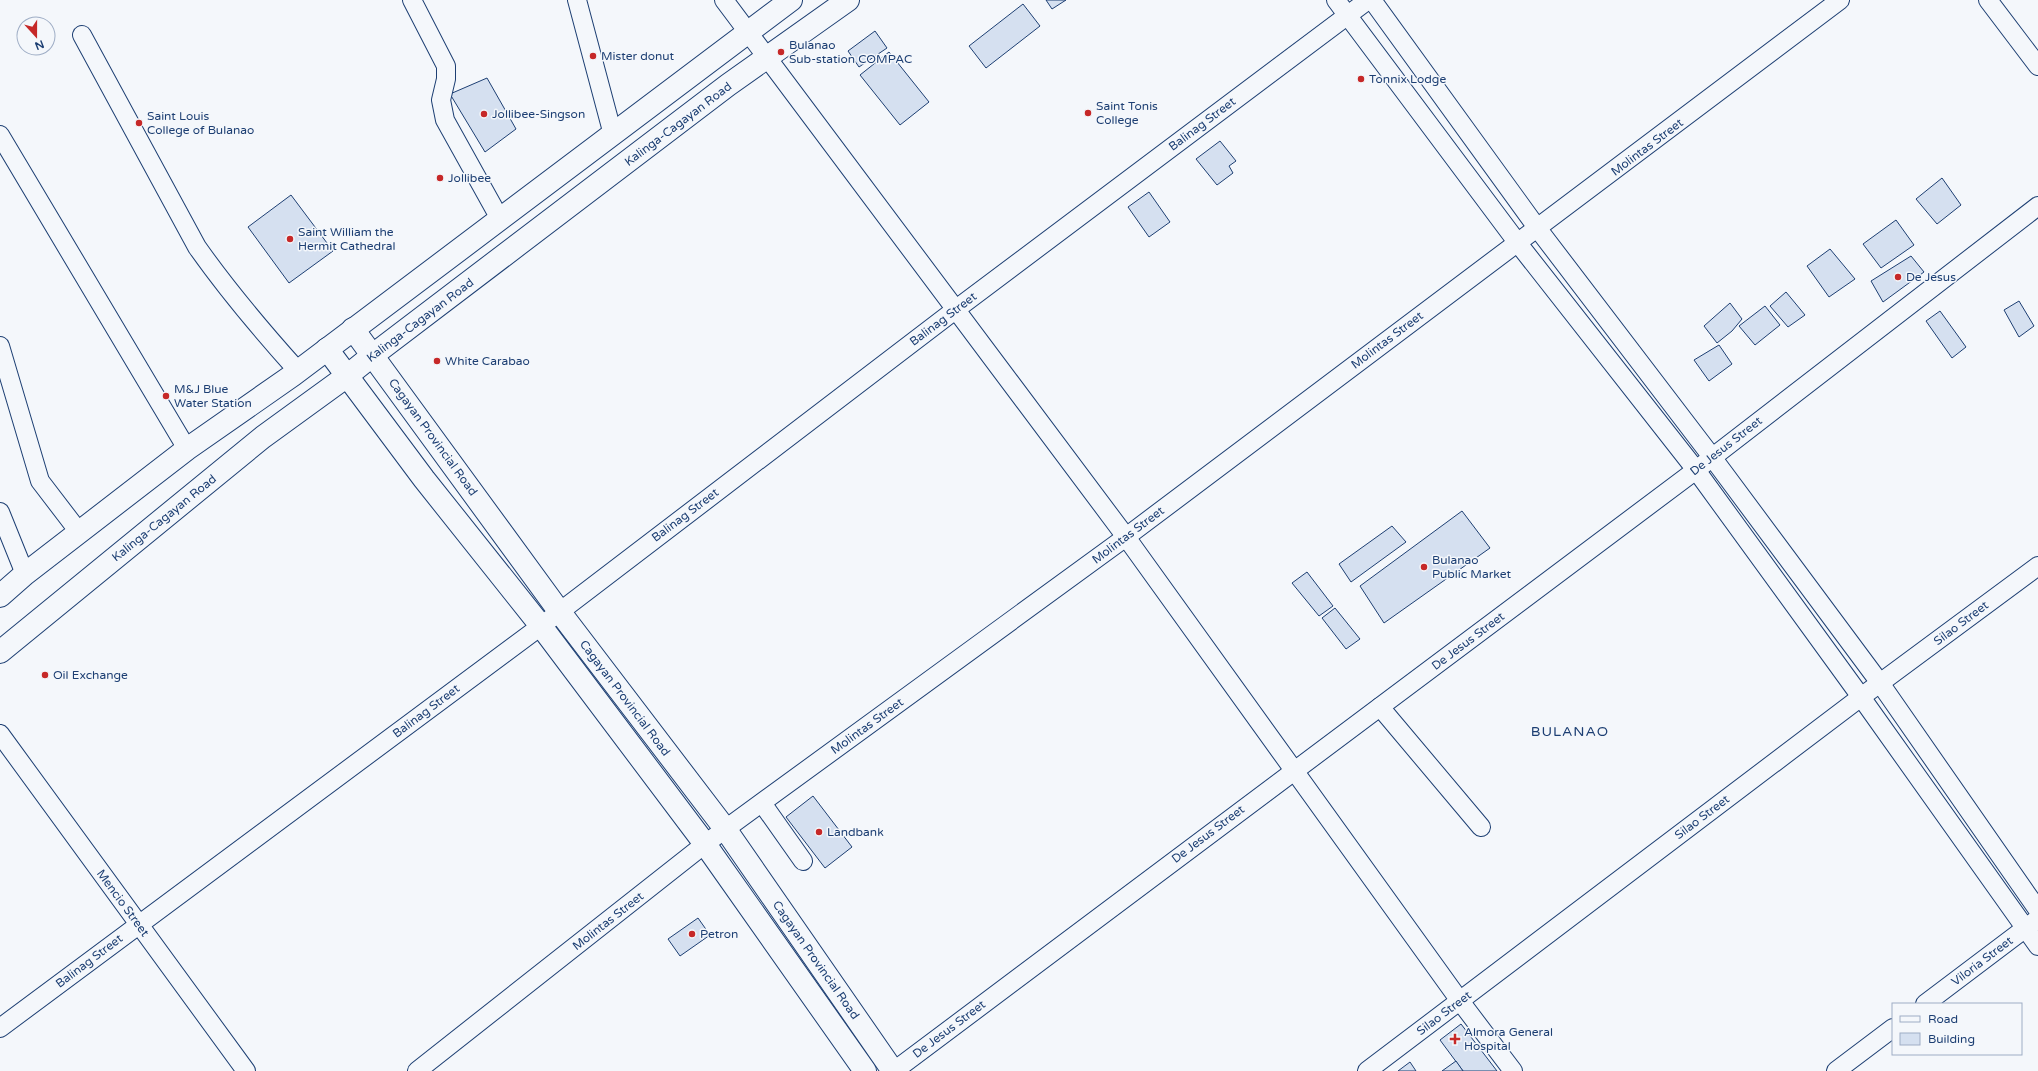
<svg xmlns="http://www.w3.org/2000/svg" width="2038" height="1071" viewBox="0 0 2038 1071" font-family="'Varela Round',sans-serif">
  <style>
    .building { fill: #d5e0f0; stroke: #1d3f73 }
    .lines { fill: none; stroke-linecap: round; stroke-linejoin: round }
    .minor-casing { stroke: #1d3f73; stroke-width: 20 }
    .major-casing { stroke: #1d3f73; stroke-width: 24 }
    .highway-casing { stroke: #1d3f73; stroke-width: 24 }
    .minor { stroke: #f4f7fb; stroke-width: 18 }
    .major { stroke: #f4f7fb; stroke-width: 22 }
    .highway { stroke: #f4f7fb; stroke-width: 22 }
    .poi-dot { fill: #c62828; stroke: #f4f7fb; stroke-width: 1.5 }
    .labels { text-anchor: middle; dominant-baseline: central; stroke-width: 3; stroke-linejoin: round; paint-order: stroke }
    .poi-label { font-size: 12px; fill: #1d3f73; stroke: #f4f7fb; text-anchor: start }
    .street-label { font-size: 12px; fill: #1d3f73; stroke: #f4f7fb }
    .quarter-label { font-size: 14px; letter-spacing: 1px; fill: #1d3f73; stroke: #f4f7fb }
  </style>
  <rect width="100%" height="100%" fill="#f4f7fb"/>
  <g class="building">
    <polygon points="1046,0 1066,0 1052,9"/>
    <polygon points="1023,4 1040,26 986,68 969,46"/>
    <polygon points="875,31 887,48 859,67 848,51"/>
    <polygon points="889,52 929,102 900,125 860,75"/>
    <polygon points="487,78 516,129 485,152 450,94"/>
    <polygon points="1220,141 1236,161 1229,166 1233,173 1217,185 1196,159"/>
    <polygon points="1942,178 1961,205 1937,224 1916,199"/>
    <polygon points="1149,192 1170,222 1149,237 1128,207"/>
    <polygon points="291,195 333,251 289,283 248,227"/>
    <polygon points="1896,220 1914,245 1881,268 1863,244"/>
    <polygon points="1830,249 1855,279 1829,297 1807,266"/>
    <polygon points="1911,256 1924,272 1883,302 1871,281"/>
    <polygon points="1786,292 1805,315 1788,327 1770,306"/>
    <polygon points="2019,301 2034,326 2019,337 2004,310"/>
    <polygon points="1730,303 1742,319 1732,331 1717,343 1704,326"/>
    <polygon points="1765,306 1780,325 1755,345 1739,326"/>
    <polygon points="1940,311 1966,347 1952,358 1926,321"/>
    <polygon points="1719,345 1732,364 1709,381 1694,360"/>
    <polygon points="1462,511 1490,548 1384,623 1360,586"/>
    <polygon points="1392,526 1406,542 1351,582 1339,564"/>
    <polygon points="1307,572 1333,606 1319,616 1292,583"/>
    <polygon points="1335,608 1360,639 1346,649 1322,618"/>
    <polygon points="813,796 852,847 825,868 786,817"/>
    <polygon points="698,918 710,935 680,956 668,939"/>
    <polygon points="1461,1024 1497,1071 1463,1071 1440,1040"/>
    <polygon points="1456,1061 1463,1071 1442,1071"/>
    <polygon points="1410,1062 1416,1071 1398,1071"/>
  </g>
  <g class="lines">
    <defs>
      <g id="minor">
        <polyline points="412,0 446,66 446,79 441,100 445,120 500,219"/>
        <polyline points="577,0 613,135"/>
        <polyline points="724,0 1126,537 1460,1001 1513,1071"/>
        <polyline points="1336,0 1517,242 1696,470 1861,697 2038,946"/>
        <polyline points="1372,0 1538,229 1712,457 1880,683 2038,910"/>
        <polyline points="1988,0 2038,66"/>
        <path d="M82,35L197,247C228,291 262,331 297,370"/>
        <polyline points="0,135 187,449"/>
        <polyline points="0,346 40,481 79,532"/>
        <polyline points="0,512 25,574"/>
        <polyline points="1380,707 1481,827"/>
        <polyline points="0,734 246,1071"/>
        <polyline points="762,803 803,861"/>
        <polyline points="1925,1004 2035,921"/>
        <polyline points="0,1028 541,626 955,310 1368,0"/>
        <polyline points="417,1071 705,844 1126,537 1840,0"/>
        <polyline points="894,1071 1696,470 2038,206"/>
        <polyline points="1367,1071 1861,697 2038,566"/>
        <polyline points="1836,1071 1893,1028"/>
      </g>
      <g id="major">
        <polyline points="353,329 559,611 726,830 893,1071"/>
        <polyline points="327,349 424,479 541,626 705,844 865,1071"/>
      </g>
      <g id="highway">
        <polyline points="0,596 25,574 187,449 293,375 791,0"/>
        <polyline points="0,652 263,437 347,376 373,355 728,85 848,0"/>
      </g>
    </defs>
    <use href="#minor" class="minor-casing"/>
    <use href="#major" class="major-casing"/>
    <use href="#highway" class="highway-casing"/>
    <use href="#minor" class="minor"/>
    <use href="#major" class="major"/>
    <use href="#highway" class="highway"/>
  </g>
  <g class="poi-dot">
    <circle cx="781" cy="52" r="4"/>
    <circle cx="593" cy="56" r="4"/>
    <circle cx="1361" cy="79" r="4"/>
    <circle cx="1088" cy="113" r="4"/>
    <circle cx="484" cy="114" r="4"/>
    <circle cx="139" cy="123" r="4"/>
    <circle cx="440" cy="178" r="4"/>
    <circle cx="290" cy="239" r="4"/>
    <circle cx="1898" cy="277" r="4"/>
    <circle cx="437" cy="361" r="4"/>
    <circle cx="166" cy="396" r="4"/>
    <circle cx="1424" cy="567" r="4"/>
    <circle cx="45" cy="675" r="4"/>
    <circle cx="819" cy="832" r="4"/>
    <circle cx="692" cy="934" r="4"/>
    <path d="M1453 1033h4v4h4v4h-4v4h-4v-4h-4v-4h4z"/>
  </g>
  <g class="labels">
    <g class="poi-label">
      <text x="789" y="45">Bulanao<tspan x="789" dy="14">Sub-station COMPAC</tspan></text>
      <text x="601" y="56">Mister donut</text>
      <text x="1369" y="79">Tonnix Lodge</text>
      <text x="1096" y="106">Saint Tonis<tspan x="1096" dy="14">College</tspan></text>
      <text x="492" y="114">Jollibee-Singson</text>
      <text x="147" y="116">Saint Louis<tspan x="147" dy="14">College of Bulanao</tspan></text>
      <text x="448" y="178">Jollibee</text>
      <text x="298" y="232">Saint William the<tspan x="298" dy="14">Hermit Cathedral</tspan></text>
      <text x="1906" y="277">De Jesus</text>
      <text x="445" y="361">White Carabao</text>
      <text x="174" y="389">M&amp;J Blue<tspan x="174" dy="14">Water Station</tspan></text>
      <text x="1432" y="560">Bulanao<tspan x="1432" dy="14">Public Market</tspan></text>
      <text x="53" y="675">Oil Exchange</text>
      <text x="827" y="832">Landbank</text>
      <text x="700" y="934">Petron</text>
      <text x="1464" y="1032">Almora General<tspan x="1464" dy="14">Hospital</tspan></text>
    </g>
    <g class="street-label">
      <text transform="translate(678 124) rotate(-37)">Kalinga-Cagayan Road</text>
      <text transform="translate(1202 124) rotate(-37)">Balinag Street</text>
      <text transform="translate(1647 147) rotate(-37)">Molintas Street</text>
      <text transform="translate(943 319) rotate(-37)">Balinag Street</text>
      <text transform="translate(420 320) rotate(-37)">Kalinga-Cagayan Road</text>
      <text transform="translate(1387 340) rotate(-37)">Molintas Street</text>
      <text transform="translate(433 437) rotate(54)">Cagayan Provincial Road</text>
      <text transform="translate(1726 446) rotate(-38)">De Jesus Street</text>
      <text transform="translate(685 515) rotate(-37)">Balinag Street</text>
      <text transform="translate(164 518) rotate(-39)">Kalinga-Cagayan Road</text>
      <text transform="translate(1128 535) rotate(-37)">Molintas Street</text>
      <text transform="translate(1961 623) rotate(-37)">Silao Street</text>
      <text transform="translate(1468 641) rotate(-37)">De Jesus Street</text>
      <text transform="translate(625 698) rotate(53)">Cagayan Provincial Road</text>
      <text transform="translate(426 711) rotate(-37)">Balinag Street</text>
      <text transform="translate(867 726) rotate(-36)">Molintas Street</text>
      <text transform="translate(1702 817) rotate(-37)">Silao Street</text>
      <text transform="translate(1208 834) rotate(-37)">De Jesus Street</text>
      <text transform="translate(123 903) rotate(54)">Mencio Street</text>
      <text transform="translate(608 921) rotate(-38)">Molintas Street</text>
      <text transform="translate(816 960) rotate(55)">Cagayan Provincial Road</text>
      <text transform="translate(89 961) rotate(-37)">Balinag Street</text>
      <text transform="translate(1982 961) rotate(-37)">Viloria Street</text>
      <text transform="translate(1444 1013) rotate(-37)">Silao Street</text>
      <text transform="translate(949 1029) rotate(-37)">De Jesus Street</text>
    </g>
    <g class="quarter-label">
      <text x="1570" y="731">BULANAO</text>
    </g>
  </g>
  <rect x="1892" y="1003" width="130" height="52" fill="#f4f7fb" stroke="#9eadc5"/>
  <rect x="1900" y="1016" width="20" height="6" fill="#f4f7fb" stroke="#9eadc5"/>
  <text x="1928" y="1023" font-size="12" fill="#1d3f73">Road</text>
  <rect x="1900" y="1033" width="20" height="12" fill="#d5e0f0" stroke="#9eadc5"/>
  <text x="1928" y="1043" font-size="12" fill="#1d3f73">Building</text>
  <g transform="translate(36 36) rotate(159)"><circle r="19" fill="#f4f7fb" stroke="#9eadc5"/>
  <path d="M0-3L7 15L0 10L-7 15Z" fill="#c62828"/>
  <text y="-6" font-size="11" font-weight="bold" text-anchor="middle" fill="#1d3f73">N</text>
  </g>
</svg>
